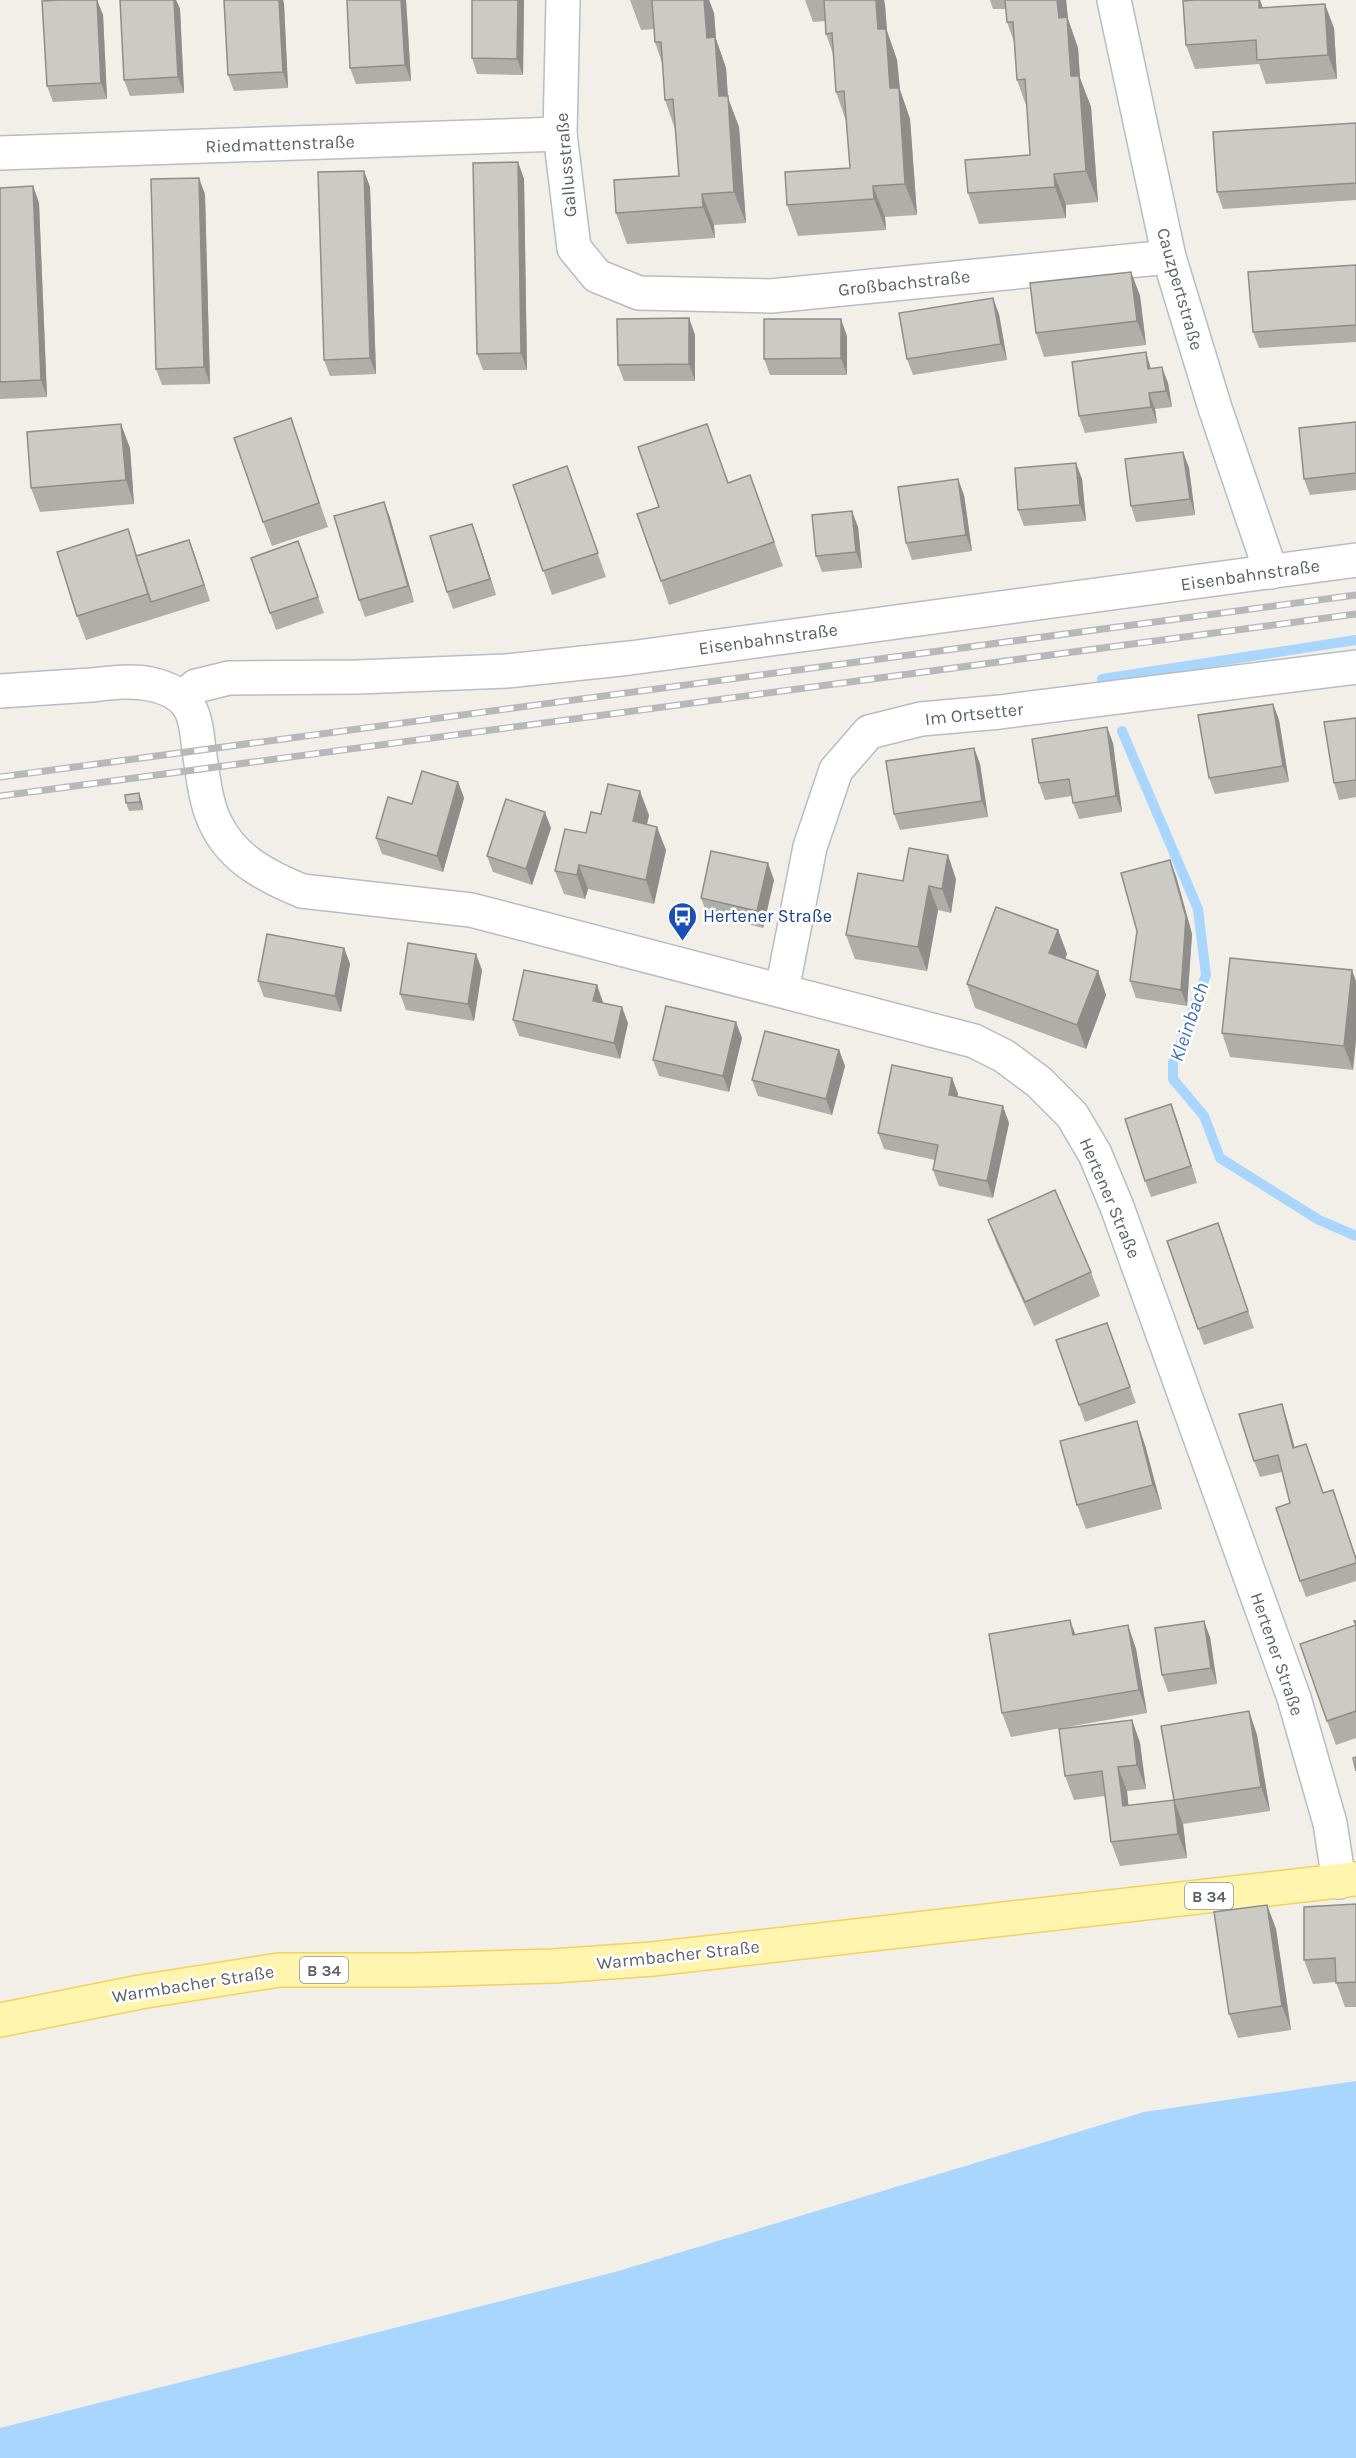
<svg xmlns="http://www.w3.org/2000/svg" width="1356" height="2458" viewBox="0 0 1356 2458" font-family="Karla,sans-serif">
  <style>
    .water { fill: #a9d6ff }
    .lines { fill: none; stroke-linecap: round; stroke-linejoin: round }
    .stream { stroke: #a9d6ff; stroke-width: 10 }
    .minor-casing { stroke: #b9bcc1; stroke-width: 36 }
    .major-casing { stroke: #f5d05c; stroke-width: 36 }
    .minor { stroke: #fff; stroke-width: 33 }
    .major { stroke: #fff5ae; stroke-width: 33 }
    .rail-casing { stroke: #b7b8b9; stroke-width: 7 }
    .rail { stroke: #fff; stroke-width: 4.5; stroke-dasharray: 14; stroke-linecap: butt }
    .wall { fill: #afaea9 }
    .shaded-wall { fill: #8f8d89 }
    .building { fill: #cccac4; stroke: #8f8d89; stroke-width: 1.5 }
    .labels { text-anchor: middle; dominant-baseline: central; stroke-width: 5; stroke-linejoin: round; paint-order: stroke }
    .shield { fill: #fff; stroke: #8e9195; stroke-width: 1.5 }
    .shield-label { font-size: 16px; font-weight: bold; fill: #5e6268 }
    .street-label { font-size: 18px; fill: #5e6268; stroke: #fff }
    .transit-label { font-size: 18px; fill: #164399; stroke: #fff; text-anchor: start }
    .water-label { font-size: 20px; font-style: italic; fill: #4176b6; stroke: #fff }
  </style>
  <rect width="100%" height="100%" fill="#f1efe7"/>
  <polygon class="water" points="1356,2081 1356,2458 0,2458 0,2428 615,2272 1144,2112"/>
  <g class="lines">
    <g class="stream">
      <polyline points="1102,679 1356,640"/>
      <polyline points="1122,731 1198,909 1206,975 1173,1063 1173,1079 1204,1116 1220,1158 1319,1220 1356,1236"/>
    </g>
    <defs>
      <g id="minor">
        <polyline points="563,0 560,134 574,248 597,276 639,293 771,296 1169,257"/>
        <polyline points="1114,0 1169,257 1215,408 1271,572"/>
        <polyline points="0,153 560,134"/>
        <path d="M0,691C30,689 61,687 91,685C110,683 131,680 150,684C193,693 195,714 199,750C203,774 205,804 217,826C234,860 268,877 302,891L471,910L974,1041L1004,1056L1039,1082L1072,1115L1095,1154L1117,1207L1294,1698L1330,1823L1339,1882"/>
        <polyline points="182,698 196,686 229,678 358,677 506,671 630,658 1356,560"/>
        <polyline points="782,990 810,847 836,770 869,732 921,719 1000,712 1356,667"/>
      </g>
      <polyline id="major" points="0,2020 140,1992 279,1970 414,1970 553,1966 653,1959 1356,1879"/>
    </defs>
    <use href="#minor" class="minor-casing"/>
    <use href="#major" class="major-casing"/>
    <use href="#minor" class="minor"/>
    <use href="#major" class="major"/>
    <defs>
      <g id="rail">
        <polyline points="0,777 1356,595"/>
        <polyline points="0,796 1356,614"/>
      </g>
    </defs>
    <use href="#rail" class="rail-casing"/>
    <use href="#rail" class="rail"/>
  </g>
  <g class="wall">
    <polygon points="60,0 97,0 103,15 107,99 53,102 47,86"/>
    <polygon points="120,0 176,0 180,9 184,93 130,96 124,80"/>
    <polygon points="224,0 283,0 284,4 288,88 234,91 228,75"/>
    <polygon points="406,0 411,81 356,84 350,68"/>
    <polygon points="472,0 524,0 523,75 477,74 472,58"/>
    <polygon points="630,0 709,0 714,13 716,39 726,68 728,98 739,127 746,223 714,225 715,238 627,244 616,213 679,176 675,129 665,100 662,63 655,42 654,29 641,30"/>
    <polygon points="805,0 884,0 885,5 887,31 897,60 900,90 910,119 917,215 885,217 886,230 798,236 787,205 850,168 846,121 836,92 833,54 826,34 825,21 813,22"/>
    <polygon points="990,0 1066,0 1068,19 1078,48 1080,78 1091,107 1098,202 1066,205 1066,218 979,224 968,193 1030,155 1027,108 1017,80 1014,42 1007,22 1006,9 993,9"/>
    <polygon points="1195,0 1260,0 1263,8 1334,28 1337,79 1266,84 1259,64 1195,69 1186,45"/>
    <polygon points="1356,123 1356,200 1223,209 1217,192"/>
    <polygon points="518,162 524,179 527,370 483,370 477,354"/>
    <polygon points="364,171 370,187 376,374 330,376 324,360"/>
    <polygon points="33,186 39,203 47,397 0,399 0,188"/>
    <polygon points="205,194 210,384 162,385 156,369"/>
    <polygon points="1356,265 1356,342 1259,348 1253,332"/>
    <polygon points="1131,272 1140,296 1146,345 1044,357 1036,333"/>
    <polygon points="999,314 1007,360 913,375 907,359"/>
    <polygon points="689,318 695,335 695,381 624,381 618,365"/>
    <polygon points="847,336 847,375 770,375 764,359"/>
    <polygon points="1151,369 1168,383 1172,407 1155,409 1157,423 1085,433 1079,416"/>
    <polygon points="291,418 328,527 272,546 263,522"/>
    <polygon points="1356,422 1356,490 1310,495 1304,479"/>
    <polygon points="130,448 134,504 40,512 31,488"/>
    <polygon points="1183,452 1189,468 1195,515 1136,522 1131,506"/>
    <polygon points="567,466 606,577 552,595 513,485"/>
    <polygon points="750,475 783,566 669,605 661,581 728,483"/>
    <polygon points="1082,479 1086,521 1024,526 1018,510"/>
    <polygon points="964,495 972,551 912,560 906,543"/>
    <polygon points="384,502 390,518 414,602 365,617 359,600"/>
    <polygon points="472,524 496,595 453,609 447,592"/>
    <polygon points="858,527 862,568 822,572 816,556"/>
    <polygon points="189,540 210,601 86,640 77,616 137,555"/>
    <polygon points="298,541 324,613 276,630 251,558"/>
    <polygon points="1273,704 1279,720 1289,782 1215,794 1209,778"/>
    <polygon points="1356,718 1356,797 1339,800 1334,783"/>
    <polygon points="1113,743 1122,812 1079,819 1073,803 1072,796 1045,800 1039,783"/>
    <polygon points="974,748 980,764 988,817 900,830 894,814"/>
    <polygon points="458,782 464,798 443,872 382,854 376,838 412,804"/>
    <polygon points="142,802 143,810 129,811 126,803"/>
    <polygon points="601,814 649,815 647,824 666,850 654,904 588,889 585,899 564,894 555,871"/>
    <polygon points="551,828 532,885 493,872 487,856"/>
    <polygon points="1176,876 1192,934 1187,1006 1136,998 1130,981"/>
    <polygon points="956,879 951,913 938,910 927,971 855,959 846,935 903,881"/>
    <polygon points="774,880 763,928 707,914 701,898"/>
    <polygon points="1058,930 1067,954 1065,959 1098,971 1106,995 1086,1049 975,1008 967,984"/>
    <polygon points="344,948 350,964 341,1012 264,997 258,981"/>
    <polygon points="482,970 474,1021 406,1010 400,994"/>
    <polygon points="1352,970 1353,1070 1230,1057 1222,1033"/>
    <polygon points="597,985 602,1003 628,1023 620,1059 519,1036 513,1020"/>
    <polygon points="742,1038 729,1092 659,1076 653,1060"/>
    <polygon points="839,1050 845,1066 832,1115 758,1096 752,1080"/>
    <polygon points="952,1078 958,1094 957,1097 1009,1123 993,1198 939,1186 933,1170 935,1160 884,1149 878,1133"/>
    <polygon points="1171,1104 1197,1183 1151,1197 1145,1181"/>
    <polygon points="988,1220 1091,1272 1100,1296 1034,1326 997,1244"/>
    <polygon points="1218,1223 1254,1328 1204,1345 1167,1241"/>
    <polygon points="1107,1323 1136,1403 1085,1422 1056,1340"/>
    <polygon points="1287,1420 1295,1448 1323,1493 1333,1490 1356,1557 1356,1581 1306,1597 1300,1581 1290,1503 1282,1472 1260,1477 1254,1461"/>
    <polygon points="1145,1445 1162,1509 1086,1529 1077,1505"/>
    <polygon points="1356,1621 1356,1738 1336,1745 1327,1721 1356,1625"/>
    <polygon points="1128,1625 1136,1649 1147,1713 1011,1737 1002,1713 1076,1634"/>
    <polygon points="1210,1637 1217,1684 1168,1692 1162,1675"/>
    <polygon points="1249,1711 1257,1735 1270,1811 1183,1824 1187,1858 1120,1866 1111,1842 1105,1796 1074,1800 1065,1776 1132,1720 1140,1743 1146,1789 1127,1791 1128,1806 1174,1800"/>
    <polygon points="1356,1904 1356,2007 1345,2007 1336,1982 1313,1984 1304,1960"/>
    <polygon points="1267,1905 1276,1929 1291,2030 1238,2038 1229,2014"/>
  </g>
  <g class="shaded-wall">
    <polygon points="97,0 103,15 107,99 101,83"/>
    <polygon points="174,0 176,0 180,9 184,93 178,77"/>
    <polygon points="279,0 283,0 284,4 288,88 283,72"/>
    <polygon points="401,0 406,0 411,81 405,65"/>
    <polygon points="518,0 524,0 523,75 517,59"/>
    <polygon points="704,0 709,0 714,13 716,39 726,68 728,98 739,127 746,223 734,192 707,38"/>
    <polygon points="876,0 884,0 885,5 887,31 897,60 900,90 910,119 917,215 905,184 890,88 878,29"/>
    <polygon points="1057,0 1066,0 1068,19 1078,48 1080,78 1091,107 1098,202 1086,171 1059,18"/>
    <polygon points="1259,0 1260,0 1267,20 1259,8"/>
    <polygon points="1325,4 1334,28 1337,79 1328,55"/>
    <polygon points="518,162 524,179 527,370 521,353"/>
    <polygon points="364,171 370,187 376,374 370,358"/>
    <polygon points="1054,174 1066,205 1066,218 1055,187"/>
    <polygon points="199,178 205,194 210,384 204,367"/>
    <polygon points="33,186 39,203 47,397 41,380"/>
    <polygon points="873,186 885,217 886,230 874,199"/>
    <polygon points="702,194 714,225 715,238 703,207"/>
    <polygon points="1131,272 1140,296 1146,345 1137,321"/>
    <polygon points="993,298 999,314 1007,360 1001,344"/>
    <polygon points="689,318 695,335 695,381 689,364"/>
    <polygon points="841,319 847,336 847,375 841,358"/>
    <polygon points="1146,352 1151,369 1148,369"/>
    <polygon points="1162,367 1168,383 1172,407 1166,391"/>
    <polygon points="1149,393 1155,409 1157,423 1151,407"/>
    <polygon points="121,424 130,448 134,504 126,480"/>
    <polygon points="1183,452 1189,468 1195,515 1190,499"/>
    <polygon points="1076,463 1082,479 1086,521 1080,505"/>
    <polygon points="958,479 964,495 972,551 966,535"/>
    <polygon points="384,502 390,518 414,602 408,586"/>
    <polygon points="852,511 858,527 862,568 856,552"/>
    <polygon points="472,524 478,540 496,595 490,579"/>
    <polygon points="189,540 195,556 210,601 204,585"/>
    <polygon points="1273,704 1279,720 1289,782 1283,766"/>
    <polygon points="1107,727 1113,743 1122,812 1116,796"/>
    <polygon points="974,748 980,764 988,817 982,801"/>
    <polygon points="458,782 464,798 443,872 437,856"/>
    <polygon points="640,791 649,815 642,845 633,821"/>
    <polygon points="139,793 142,802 143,810 140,802"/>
    <polygon points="545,812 551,828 532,885 526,869"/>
    <polygon points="657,827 666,850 654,904 646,880"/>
    <polygon points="948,855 956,879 951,913 942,889"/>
    <polygon points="1170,860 1176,876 1192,934 1187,1006 1181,990"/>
    <polygon points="768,863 774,880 763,928 757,911"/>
    <polygon points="579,865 588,889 585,899 577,875"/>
    <polygon points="929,886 938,910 927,971 918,947"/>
    <polygon points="1058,930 1067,954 1058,976 1049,953"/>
    <polygon points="344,948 350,964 341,1012 335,996"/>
    <polygon points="476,954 482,970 474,1021 468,1004"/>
    <polygon points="1352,970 1356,981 1356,1041 1353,1070 1344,1046"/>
    <polygon points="1098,971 1106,995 1086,1049 1077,1025"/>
    <polygon points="597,985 603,1002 599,1017 593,1001"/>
    <polygon points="622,1007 628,1023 620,1059 614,1043"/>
    <polygon points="736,1022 742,1038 729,1092 723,1076"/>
    <polygon points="839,1050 845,1066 832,1115 826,1099"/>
    <polygon points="952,1078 958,1094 955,1111 949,1095"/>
    <polygon points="1171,1104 1177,1120 1197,1183 1191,1166"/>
    <polygon points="1003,1106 1009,1123 993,1198 987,1181"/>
    <polygon points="1282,1404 1287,1420 1299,1465 1293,1448"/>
    <polygon points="1137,1421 1145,1445 1162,1509 1153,1485"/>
    <polygon points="1070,1620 1079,1644 1073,1635"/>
    <polygon points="1204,1621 1210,1637 1217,1684 1211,1668"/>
    <polygon points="1128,1625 1136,1649 1147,1713 1139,1690"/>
    <polygon points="1249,1711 1257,1735 1270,1811 1261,1787"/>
    <polygon points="1132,1720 1140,1743 1146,1789 1137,1765"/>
    <polygon points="1118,1767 1127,1791 1131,1830 1123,1806"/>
    <polygon points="1174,1800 1183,1824 1187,1858 1178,1834"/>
    <polygon points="1267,1905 1276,1929 1291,2030 1282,2006"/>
  </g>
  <g class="building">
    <polygon points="60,0 97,0 101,83 47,86 42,1"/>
    <polygon points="120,0 174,0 178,77 124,80"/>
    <polygon points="224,0 279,0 283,72 228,75"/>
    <polygon points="347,0 401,0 405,65 350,68"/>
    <polygon points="472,0 518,0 517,59 472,58"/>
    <polygon points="652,0 704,0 707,38 715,37 719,96 728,96 734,192 702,194 703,207 616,213 614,180 679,176 673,99 665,100 661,42 655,42"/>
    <polygon points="824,0 876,0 878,29 886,29 890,88 899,88 905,184 873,186 874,199 787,205 785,172 850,168 844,91 836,92 832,33 826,34"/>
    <polygon points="1005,0 1057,0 1059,18 1067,17 1071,76 1079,76 1086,171 1054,174 1055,187 968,193 965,160 1030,155 1025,79 1017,80 1013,22 1007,22"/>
    <polygon points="1195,0 1259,0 1259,8 1325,4 1328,55 1257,60 1256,40 1186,45 1183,1"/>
    <polygon points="1356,123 1356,183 1217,192 1213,132"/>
    <polygon points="518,162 521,353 477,354 473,163"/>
    <polygon points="364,171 370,358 324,360 318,172"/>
    <polygon points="199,178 204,367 156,369 151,179"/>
    <polygon points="33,186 41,380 0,382 0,188"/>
    <polygon points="1356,265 1356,325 1253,332 1248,272"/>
    <polygon points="1131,272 1137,321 1036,333 1030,283"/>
    <polygon points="993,298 1001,344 907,359 899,313"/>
    <polygon points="689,318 689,364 618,365 617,319"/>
    <polygon points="764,319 841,319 841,358 764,359"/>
    <polygon points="1146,352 1148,369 1162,367 1166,391 1149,393 1151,407 1079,416 1072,362"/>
    <polygon points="291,418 319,503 263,522 234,438"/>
    <polygon points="1356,422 1356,473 1304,479 1299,428"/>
    <polygon points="121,424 126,480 31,488 27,432"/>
    <polygon points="707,424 728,483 750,475 774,542 661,581 637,514 659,507 638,447"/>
    <polygon points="1183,452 1190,499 1131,506 1125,459"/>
    <polygon points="1076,463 1080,505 1018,510 1015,468"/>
    <polygon points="567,466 598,553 543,571 513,485"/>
    <polygon points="958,479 966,535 906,543 898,487"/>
    <polygon points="384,502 408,586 359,600 334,516"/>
    <polygon points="852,511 856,552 816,556 812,515"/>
    <polygon points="472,524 490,579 447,592 430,536"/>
    <polygon points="128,529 148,594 77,616 57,552"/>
    <polygon points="189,540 204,585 151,602 136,556"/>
    <polygon points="298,541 318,597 270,613 251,558"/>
    <polygon points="1273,704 1283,766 1209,778 1198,715"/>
    <polygon points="1356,718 1356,780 1334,783 1324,722"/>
    <polygon points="1107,727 1116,796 1073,803 1069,779 1039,783 1032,739"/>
    <polygon points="974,748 982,801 894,814 886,761"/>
    <polygon points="422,771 458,782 437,856 376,838 388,797 412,804"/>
    <polygon points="608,784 640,791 633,821 657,827 646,880 579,865 577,875 555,871 565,829 586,833 591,812 601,814"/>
    <polygon points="139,793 140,802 126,803 125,795"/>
    <polygon points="506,799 545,812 526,869 487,856"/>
    <polygon points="909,848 948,855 942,889 929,886 918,947 846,935 858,873 903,881"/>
    <polygon points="711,851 768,863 757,911 701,898"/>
    <polygon points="1170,860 1186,917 1181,990 1130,981 1137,931 1121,873"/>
    <polygon points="996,907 1058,930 1049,953 1098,971 1077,1025 967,984"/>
    <polygon points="267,934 344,948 335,996 258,981"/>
    <polygon points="408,943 476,954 468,1004 400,994"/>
    <polygon points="1230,958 1352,970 1344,1046 1222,1033"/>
    <polygon points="524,970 597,985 593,1001 622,1007 614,1043 513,1020"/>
    <polygon points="666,1006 736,1022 723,1076 653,1060"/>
    <polygon points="765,1031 839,1050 826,1099 752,1080"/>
    <polygon points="892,1065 952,1078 949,1095 1003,1106 987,1181 933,1170 938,1145 878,1133"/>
    <polygon points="1171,1104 1191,1166 1145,1181 1125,1119"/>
    <polygon points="1055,1190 1091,1272 1025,1302 988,1220"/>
    <polygon points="1218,1223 1248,1311 1198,1329 1167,1241"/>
    <polygon points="1107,1323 1130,1387 1079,1405 1056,1340"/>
    <polygon points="1282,1404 1293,1448 1306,1444 1323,1493 1333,1490 1356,1559 1356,1563 1300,1581 1276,1508 1290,1503 1278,1455 1254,1461 1239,1414"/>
    <polygon points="1137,1421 1153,1485 1077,1505 1060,1441"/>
    <polygon points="1070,1620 1073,1635 1128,1625 1139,1690 1002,1713 989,1634"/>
    <polygon points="1204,1621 1211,1668 1162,1675 1155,1628"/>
    <polygon points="1354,1621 1356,1621 1356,1711 1327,1721 1300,1644 1356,1625"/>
    <polygon points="1249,1711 1261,1787 1174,1800 1161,1726"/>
    <polygon points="1132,1720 1137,1765 1118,1767 1123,1806 1174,1800 1178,1834 1111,1842 1102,1771 1065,1776 1059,1729"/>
    <polygon points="1356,1757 1356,1771 1353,1758"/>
    <polygon points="1356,1904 1356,1982 1336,1983 1335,1958 1304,1960 1304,1907"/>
    <polygon points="1267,1905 1282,2006 1229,2014 1214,1912"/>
  </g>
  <defs>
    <symbol id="bus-pin" viewBox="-11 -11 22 30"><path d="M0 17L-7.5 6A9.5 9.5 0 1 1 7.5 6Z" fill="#1a4fb4" stroke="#fff"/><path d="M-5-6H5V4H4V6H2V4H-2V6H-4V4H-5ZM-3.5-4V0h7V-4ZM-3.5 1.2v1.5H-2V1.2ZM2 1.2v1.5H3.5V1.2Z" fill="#fff"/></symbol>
  </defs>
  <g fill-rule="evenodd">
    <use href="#bus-pin" x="666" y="900" width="33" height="45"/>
  </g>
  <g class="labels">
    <g class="shield">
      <rect x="1185" y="1883" width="48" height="26" rx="4.5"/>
      <rect x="300" y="1957" width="48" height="26" rx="4.5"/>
    </g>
    <g class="shield-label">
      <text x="1209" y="1896">B 34</text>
      <text x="324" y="1970">B 34</text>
    </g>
    <g class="street-label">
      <text transform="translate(280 144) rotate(-2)">Riedmattenstraße</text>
      <text transform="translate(566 165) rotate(-95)">Gallusstraße</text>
      <text transform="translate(904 283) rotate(-6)">Großbachstraße</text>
      <text transform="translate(1180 289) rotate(74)">Cauzpertstraße</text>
      <text transform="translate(1250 575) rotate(-8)">Eisenbahnstraße</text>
      <text transform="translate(768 639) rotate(-8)">Eisenbahnstraße</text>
      <text transform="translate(974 714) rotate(-6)">Im Ortsetter</text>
      <text transform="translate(1110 1198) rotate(67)">Hertener Straße</text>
      <text transform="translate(1277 1654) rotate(71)">Hertener Straße</text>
      <text transform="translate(678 1955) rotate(-6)">Warmbacher Straße</text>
      <text transform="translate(193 1984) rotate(-9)">Warmbacher Straße</text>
    </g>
    <g class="transit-label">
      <text x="703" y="916">Hertener Straße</text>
    </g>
    <g class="water-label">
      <text transform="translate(1189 1022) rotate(-71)">Kleinbach</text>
    </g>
  </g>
</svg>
